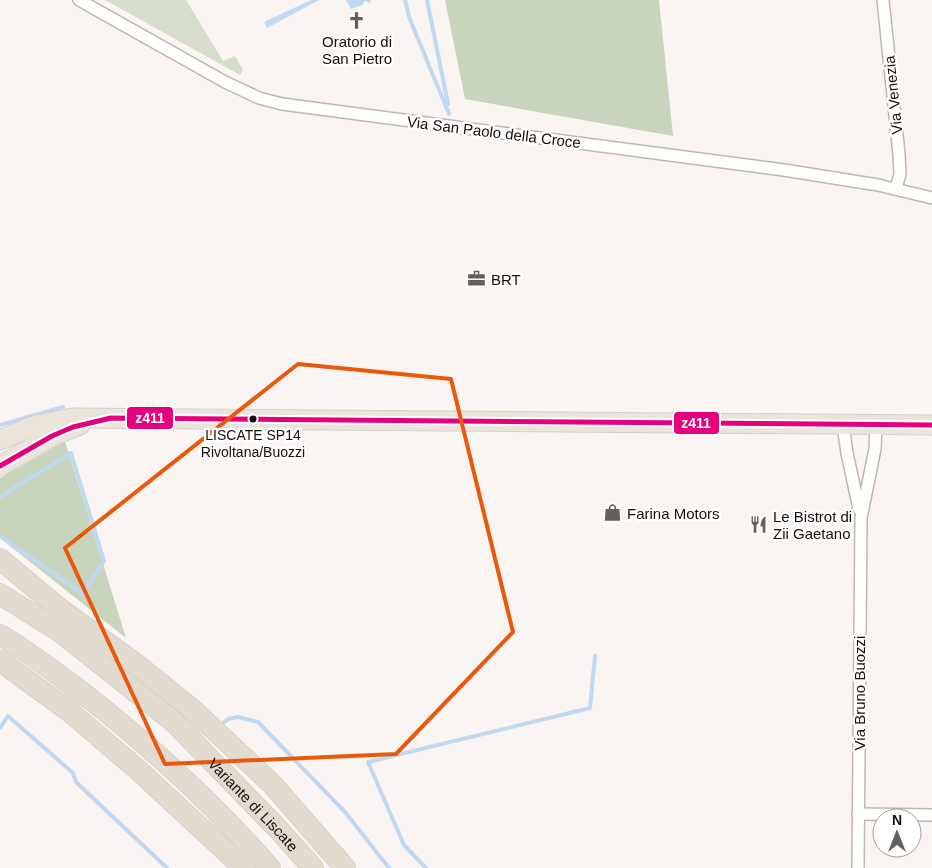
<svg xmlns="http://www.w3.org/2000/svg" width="932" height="868" viewBox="0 0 932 868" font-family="Arial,sans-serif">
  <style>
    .green { fill: #d6ddcd }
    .forest { fill: #c8d5bc }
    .water { fill: #c1d8f2 }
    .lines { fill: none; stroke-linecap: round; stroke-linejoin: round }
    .stream { stroke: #c1d8f2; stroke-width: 4 }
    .minor-casing { stroke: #bdb7b3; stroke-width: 14 }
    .primary-casing { stroke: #d3d0ce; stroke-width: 21 }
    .trunk-casing { stroke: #d3d0ce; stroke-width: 22 }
    .minor { stroke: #fefefd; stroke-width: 11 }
    .primary { stroke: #eae4db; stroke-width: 19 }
    .trunk { stroke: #e3dbcf; stroke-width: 20 }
    .bus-1-casing { stroke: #fff; stroke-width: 9 }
    .bus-1 { stroke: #e5007d; stroke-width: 5 }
    .marked { fill: none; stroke: #e8590c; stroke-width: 4; stroke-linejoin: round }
    .bus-dot { fill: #150e09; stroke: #fff; stroke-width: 2 }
    .labels { text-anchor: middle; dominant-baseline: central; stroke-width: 5; stroke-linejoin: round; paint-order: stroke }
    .bus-label { font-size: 14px; fill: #150e09; stroke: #fff }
    .poi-label { font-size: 15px; fill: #150e09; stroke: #fff; text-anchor: start }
    .street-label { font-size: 15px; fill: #150e09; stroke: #fff }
    .line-badge { stroke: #fff; stroke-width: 2 }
    .badge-label { font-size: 14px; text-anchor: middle; font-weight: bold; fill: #fff }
  </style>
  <rect width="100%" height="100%" fill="#faf5f2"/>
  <polygon class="green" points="105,0 186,0 223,61 235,56 243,70 240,75"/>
  <g class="forest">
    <polygon points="445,0 659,0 673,136 465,99"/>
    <polygon points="65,441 126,638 0,538 0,478"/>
  </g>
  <g class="water">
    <polygon points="311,0 319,0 267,28 264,22"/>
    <polygon points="346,0 371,0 370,3 364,1 363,5 351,9"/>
  </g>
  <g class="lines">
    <g class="stream">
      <polyline points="405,0 409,17 449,114"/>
      <polyline points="427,0 448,104"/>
      <polyline points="0,425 63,407"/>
      <polyline points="0,497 71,453 104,561 82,594"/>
      <polyline points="0,536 87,597"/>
      <polyline points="222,724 228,719 238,717 258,722 345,812 389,868"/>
      <polyline points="0,728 8,716 73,773 76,782 167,868"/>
      <polyline points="426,868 404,845 368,762 590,708 595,656"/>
    </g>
    <defs>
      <g id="minor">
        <polyline points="79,0 225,82 259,98 282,104 784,170 878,185 932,198"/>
        <polyline points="883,0 899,154 900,174 896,189"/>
        <polyline points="843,425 847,453 859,509"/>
        <polyline points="858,814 932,815"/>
        <polyline points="858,868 861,518 875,449 876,425"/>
      </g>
      <g id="primary">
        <polyline points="0,440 33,426 72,418 932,425"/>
        <polyline points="0,466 52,436 80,425"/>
      </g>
      <g id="trunk">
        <polyline points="0,559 60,609 136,664 192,709 272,784 345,868"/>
        <path id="s1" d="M0,594L59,631L175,723L278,829L313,868"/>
        <path d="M0,635C26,650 50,669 75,687C145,741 211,801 270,868"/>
        <polyline points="0,661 69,711 137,769 244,868"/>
      </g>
    </defs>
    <use href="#minor" class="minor-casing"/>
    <use href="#primary" class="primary-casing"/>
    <use href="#trunk" class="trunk-casing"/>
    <use href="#minor" class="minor"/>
    <use href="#primary" class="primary"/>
    <use href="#trunk" class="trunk"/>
    <defs>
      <polyline id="bus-1" points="0,466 52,436 73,427 111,418 932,425"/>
    </defs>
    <use href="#bus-1" class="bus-1-casing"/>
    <use href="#bus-1" class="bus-1"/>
  </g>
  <path class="marked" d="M298,364L451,379L513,632L396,754L165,764L65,548Z"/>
  <defs>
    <symbol id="church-bare" viewBox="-9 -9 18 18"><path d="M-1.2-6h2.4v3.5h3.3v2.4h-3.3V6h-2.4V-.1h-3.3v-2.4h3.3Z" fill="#655f5b" stroke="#fff" stroke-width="2.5" paint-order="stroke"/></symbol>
    <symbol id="office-bare" viewBox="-9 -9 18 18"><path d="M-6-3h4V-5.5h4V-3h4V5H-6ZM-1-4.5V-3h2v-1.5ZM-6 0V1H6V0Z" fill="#655f5b" stroke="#fff" stroke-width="2.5" paint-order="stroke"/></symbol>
    <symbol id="shop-bare" viewBox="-9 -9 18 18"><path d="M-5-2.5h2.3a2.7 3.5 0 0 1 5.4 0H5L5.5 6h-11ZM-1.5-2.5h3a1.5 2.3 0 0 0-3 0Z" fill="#655f5b" stroke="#fff" stroke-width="2.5" paint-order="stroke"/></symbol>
    <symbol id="restaurant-bare" viewBox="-9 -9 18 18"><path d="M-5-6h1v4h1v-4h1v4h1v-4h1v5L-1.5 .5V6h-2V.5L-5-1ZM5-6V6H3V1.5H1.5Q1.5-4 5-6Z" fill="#655f5b" stroke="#fff" stroke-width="2.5" paint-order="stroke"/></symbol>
  </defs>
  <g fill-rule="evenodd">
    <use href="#church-bare" x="344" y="8" width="25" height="25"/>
    <use href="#office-bare" x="464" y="266" width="25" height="25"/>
    <use href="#shop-bare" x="600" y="500" width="25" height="25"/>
    <use href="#restaurant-bare" x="746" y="512" width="25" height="25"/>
  </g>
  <circle class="bus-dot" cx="253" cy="419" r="4.5"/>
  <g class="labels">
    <g class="bus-label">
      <text x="253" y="435">LISCATE SP14<tspan x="253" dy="17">Rivoltana/Buozzi</tspan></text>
    </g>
    <g class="poi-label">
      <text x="357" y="41" text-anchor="middle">Oratorio di<tspan x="357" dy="17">San Pietro</tspan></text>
      <text x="491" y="279">BRT</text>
      <text x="627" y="513">Farina Motors</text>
      <text x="773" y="516">Le Bistrot di<tspan x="773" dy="17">Zii Gaetano</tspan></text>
    </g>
    <g class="street-label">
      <text transform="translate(893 95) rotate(-96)">Via Venezia</text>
      <text transform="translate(494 132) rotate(7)">Via San Paolo della Croce</text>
      <text transform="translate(859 693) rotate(-90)">Via Bruno Buozzi</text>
      <text stroke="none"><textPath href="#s1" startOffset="331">Variante di Liscate</textPath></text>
    </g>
  </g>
  <g class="line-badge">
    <rect x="126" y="406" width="48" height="24" rx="5" fill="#e5007d"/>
    <rect x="673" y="411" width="47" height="24" rx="5" fill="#e5007d"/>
  </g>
  <g class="badge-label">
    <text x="150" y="423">z411</text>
    <text x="696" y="428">z411</text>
  </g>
  <g transform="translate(897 833)"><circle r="24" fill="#ffffff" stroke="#a19f9d"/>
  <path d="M0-4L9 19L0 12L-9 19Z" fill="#655f5b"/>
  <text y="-8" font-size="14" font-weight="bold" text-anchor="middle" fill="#150e09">N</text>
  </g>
</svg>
